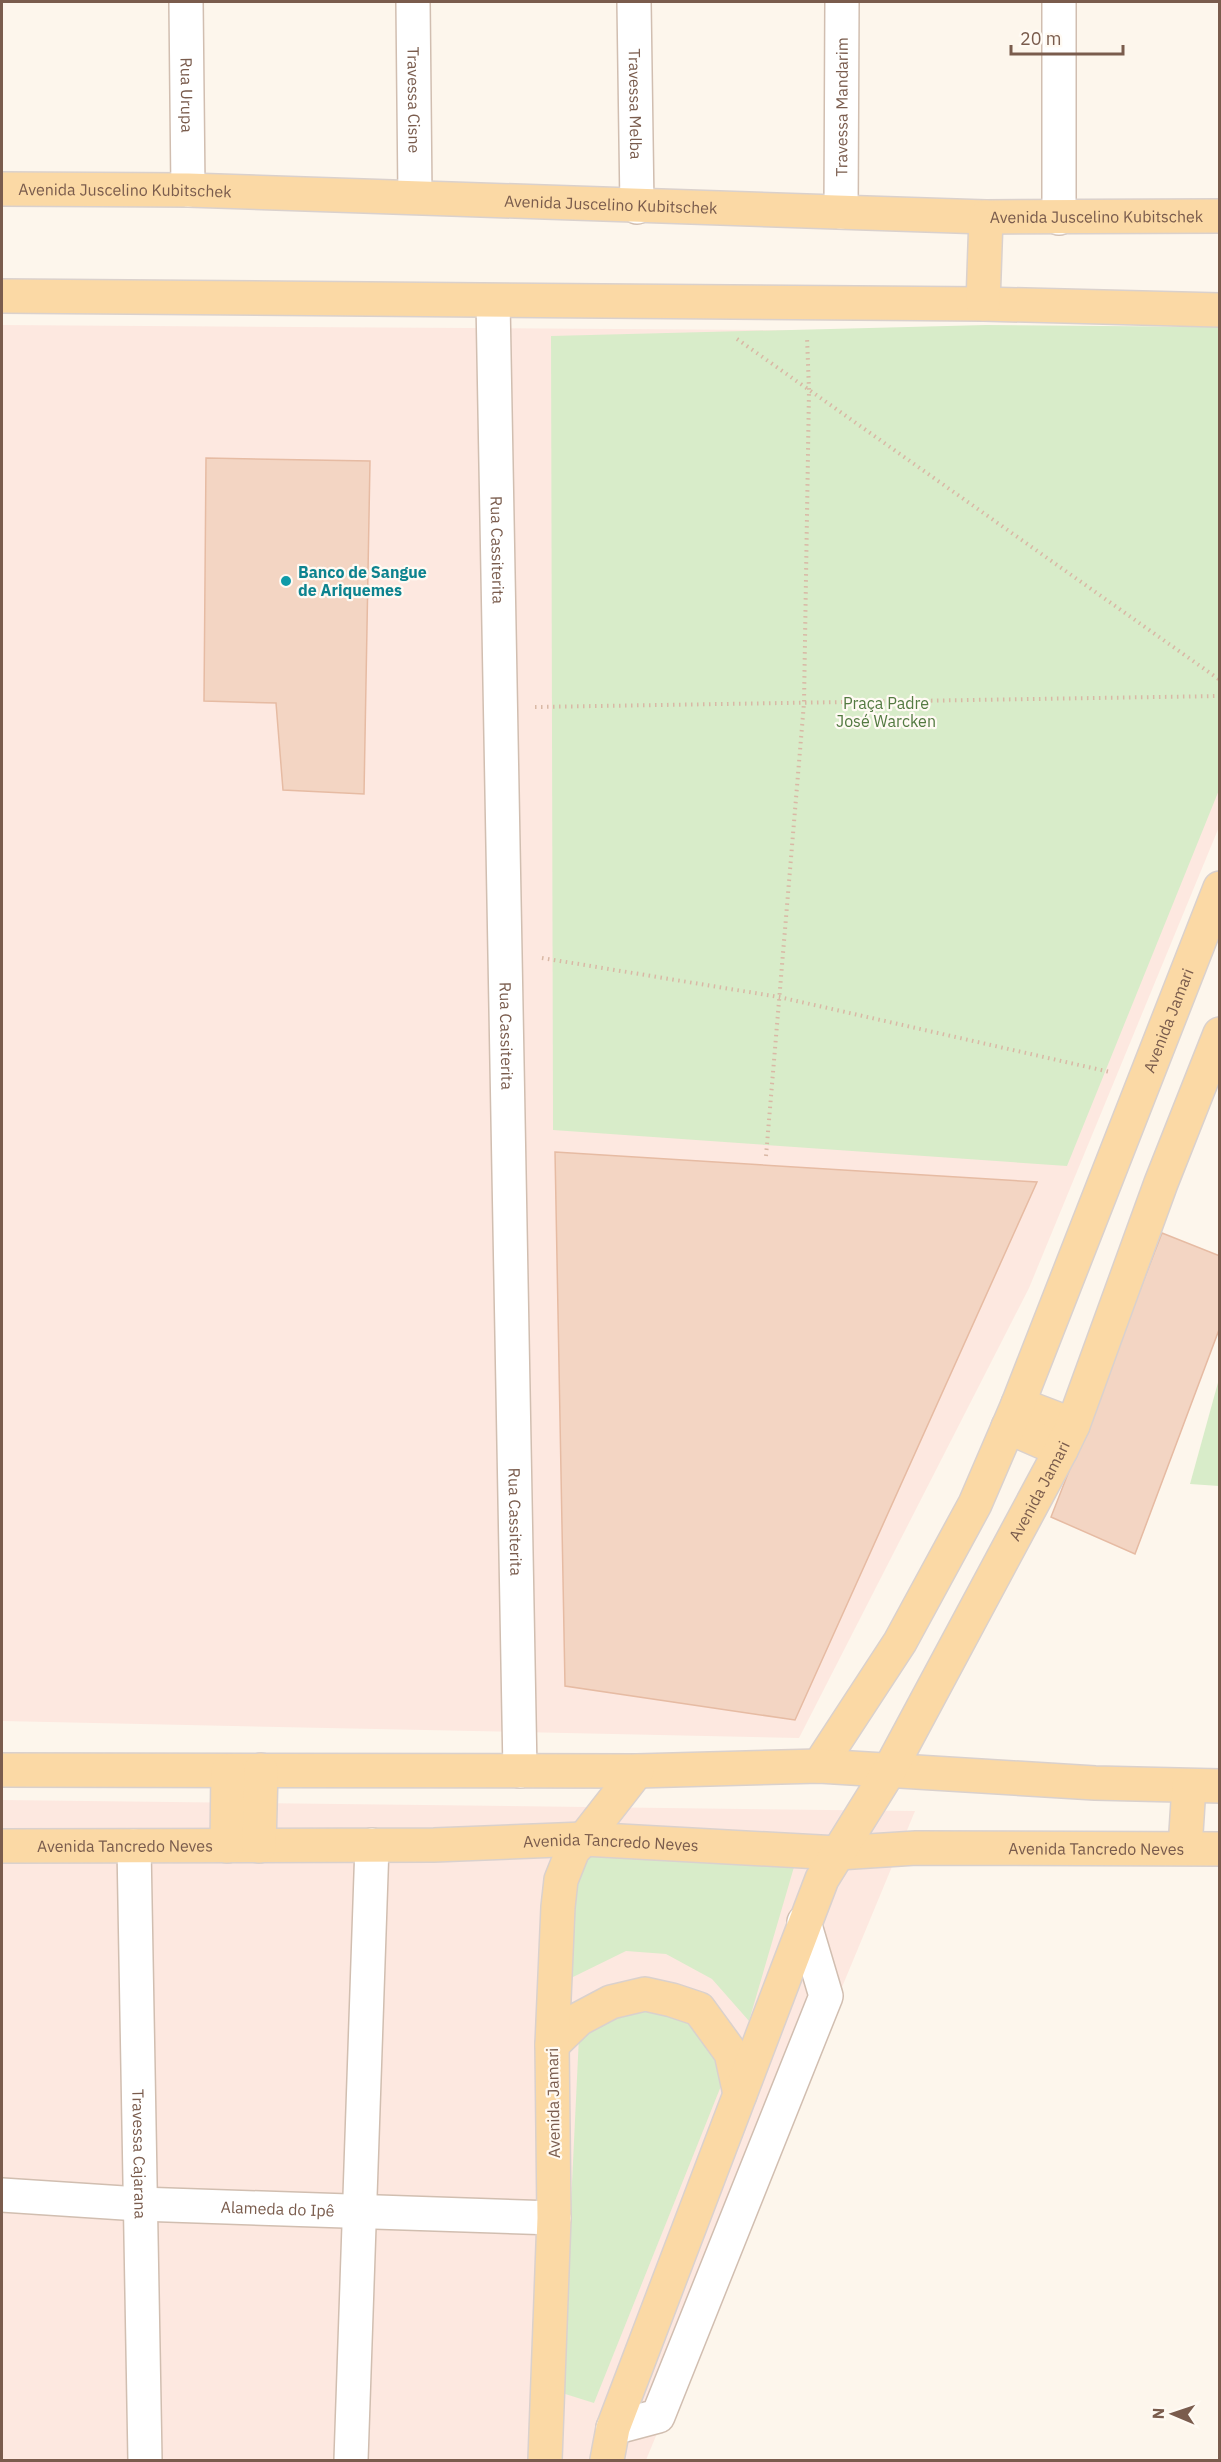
<svg xmlns="http://www.w3.org/2000/svg" width="1221" height="2462" viewBox="0 0 1221 2462" font-family="'IBM Plex Sans',sans-serif">
  <style>
    .commercial { fill: #fde8e0 }
    .green { fill: #d8ecc9 }
    .building { fill: #f3d5c3; stroke: #e6bba3; stroke-width: 1.5 }
    .lines { fill: none; stroke-linecap: round; stroke-linejoin: round }
    .minor-casing { stroke: #d1beb0; stroke-width: 36 }
    .major-casing { stroke: #dad1cd; stroke-width: 36 }
    .path { stroke: #d9b8a5; stroke-width: 4; stroke-dasharray: 1.5 4.5; stroke-linecap: butt }
    .minor { stroke: #fff; stroke-width: 33 }
    .major { stroke: #fbd9a5; stroke-width: 33 }
    .culture-dot { fill: #0f9aa8; stroke: #fffaf3; stroke-width: 2 }
    .labels { text-anchor: middle; dominant-baseline: central; stroke-width: 4.5; stroke-linejoin: round; paint-order: stroke }
    .street-label { font-size: 16px; fill: #7a5c4d; stroke: #fffaf3 }
    .culture-label { font-size: 16px; font-weight: bold; fill: #0d838f; stroke: #fffaf3; text-anchor: start }
    .park-label { font-size: 16px; fill: #537a41; stroke: #fffaf3 }
  </style>
  <rect width="100%" height="100%" fill="#fdf6ec"/>
  <g class="commercial">
    <polygon points="2,325 1219,333 1219,827 1029,1288 799,1738 2,1721"/>
    <polygon points="2,1800 915,1811 646,2460 2,2460"/>
  </g>
  <g class="green">
    <polygon points="986,325 1219,327 1219,790 1067,1166 553,1130 551,336"/>
    <polygon points="1219,1379 1219,1486 1190,1484"/>
    <polygon points="801,1843 749,2021 712,1979 666,1954 626,1951 573,1977 570,1845"/>
    <polygon points="663,2005 697,2028 713,2054 721,2086 594,2403 562,2393 579,2036 615,2012"/>
  </g>
  <g class="building">
    <polygon points="206,458 370,461 364,794 283,790 276,703 204,701"/>
    <polygon points="555,1152 1037,1182 795,1720 565,1686"/>
    <polygon points="1162,1233 1220,1256 1220,1327 1135,1554 1051,1517"/>
  </g>
  <g class="lines">
    <defs>
      <g id="minor">
        <path id="s1" d="M186,2L188,190"/>
        <path id="s2" d="M413,2L415,197"/>
        <path id="s3" d="M634,2L637,207"/>
        <path id="s4" d="M841,212L842,2"/>
        <polyline points="1059,218 1059,2"/>
        <path id="s5" d="M493,301L520,1771"/>
        <path id="s6" d="M134,1846L145,2460"/>
        <path id="s7" d="M2,2195L139,2204L554,2218"/>
        <polyline points="613,2428 658,2416 826,1996 804,1922"/>
        <polyline points="351,2460 372,1845"/>
      </g>
      <g id="major">
        <path id="s8" d="M2,189L188,190L986,217L1220,216"/>
        <polyline points="2,296 983,304 1220,310"/>
        <polyline points="983,304 986,217"/>
        <polyline points="1018,1404 1073,1425"/>
        <polyline points="1008,1427 1061,1450"/>
        <path id="s9" d="M819,1766L900,1642L975,1504L1018,1404L1220,888"/>
        <polyline points="2,1770 637,1771 819,1766 1095,1783 1220,1786"/>
        <path id="s10" d="M2,1846L434,1845L584,1839L838,1853L916,1848L1220,1849"/>
        <polyline points="227,1846 228,1771"/>
        <polyline points="259,1846 261,1770"/>
        <polyline points="1185,1848 1189,1786"/>
        <polyline points="552,2045 579,2019 611,2002 645,1994 672,2000 699,2009 731,2053 740,2094"/>
        <polyline points="545,2460 554,2218 552,2045 558,1907 561,1880 573,1850 584,1839 637,1771"/>
        <path id="s11" d="M607,2460L613,2428L822,1879L889,1771L1061,1450L1073,1425L1161,1183L1220,1034"/>
      </g>
    </defs>
    <use href="#minor" class="minor-casing"/>
    <use href="#major" class="major-casing"/>
    <g class="path">
      <polyline points="737,339 1220,680"/>
      <polyline points="535,707 1220,696"/>
      <polyline points="542,958 779,997 1110,1072"/>
      <polyline points="766,1156 804,703 809,390 807,337"/>
    </g>
    <use href="#minor" class="minor"/>
    <use href="#major" class="major"/>
  </g>
  <circle class="culture-dot" cx="286" cy="581" r="6"/>
  <g class="labels">
    <g class="street-label">
      <text stroke="none"><textPath href="#s1" startOffset="93">Rua Urupa</textPath></text>
      <text stroke="none"><textPath href="#s2" startOffset="98">Travessa Cisne</textPath></text>
      <text stroke="none"><textPath href="#s3" startOffset="102">Travessa Melba</textPath></text>
      <text stroke="none"><textPath href="#s4" startOffset="105">Travessa Mandarim</textPath></text>
      <text stroke="none"><textPath href="#s8" startOffset="123">Avenida Juscelino Kubitschek</textPath></text>
      <text stroke="none"><textPath href="#s8" startOffset="609">Avenida Juscelino Kubitschek</textPath></text>
      <text stroke="none"><textPath href="#s8" startOffset="1095">Avenida Juscelino Kubitschek</textPath></text>
      <text stroke="none"><textPath href="#s5" startOffset="249">Rua Cassiterita</textPath></text>
      <text stroke="none"><textPath href="#s9" startOffset="826">Avenida Jamari</textPath></text>
      <text stroke="none"><textPath href="#s5" startOffset="735">Rua Cassiterita</textPath></text>
      <text stroke="none"><textPath href="#s11" startOffset="1065">Avenida Jamari</textPath></text>
      <text stroke="none"><textPath href="#s5" startOffset="1221">Rua Cassiterita</textPath></text>
      <text stroke="none"><textPath href="#s10" startOffset="609">Avenida Tancredo Neves</textPath></text>
      <text stroke="none"><textPath href="#s10" startOffset="123">Avenida Tancredo Neves</textPath></text>
      <text stroke="none"><textPath href="#s10" startOffset="1095">Avenida Tancredo Neves</textPath></text>
      <text transform="translate(553 2103) rotate(-91)">Avenida Jamari</text>
      <text stroke="none"><textPath href="#s6" startOffset="308">Travessa Cajarana</textPath></text>
      <text stroke="none"><textPath href="#s7" startOffset="276">Alameda do Ipê</textPath></text>
    </g>
    <g class="culture-label">
      <text x="298" y="572">Banco de Sangue<tspan x="298" dy="18">de Ariquemes</tspan></text>
    </g>
    <g class="park-label">
      <text x="886" y="703">Praça Padre<tspan x="886" dy="18">José Warcken</tspan></text>
    </g>
  </g>
  <rect width="1221" height="2462" fill="none" stroke="#7a5c4d" stroke-width="6"/>
  <g transform="translate(1173 2414) rotate(272)" stroke="#fffaf3" stroke-width="4.5" paint-order="stroke">
  <path d="M0-4.5L10 22L0 15L-10 22Z" fill="#7a5c4d"/>
  <text y="-9" font-size="16" font-weight="bold" text-anchor="middle" fill="#7a5c4d">N</text>
  </g>
  <path d="M1011 45v9h112v-9" fill="none" stroke="#7a5c4d" stroke-width="3"/>
  <text x="1020" y="45" font-size="18" fill="#7a5c4d" stroke="#fffaf3" stroke-width="4.5" paint-order="stroke">20 m</text>
</svg>
